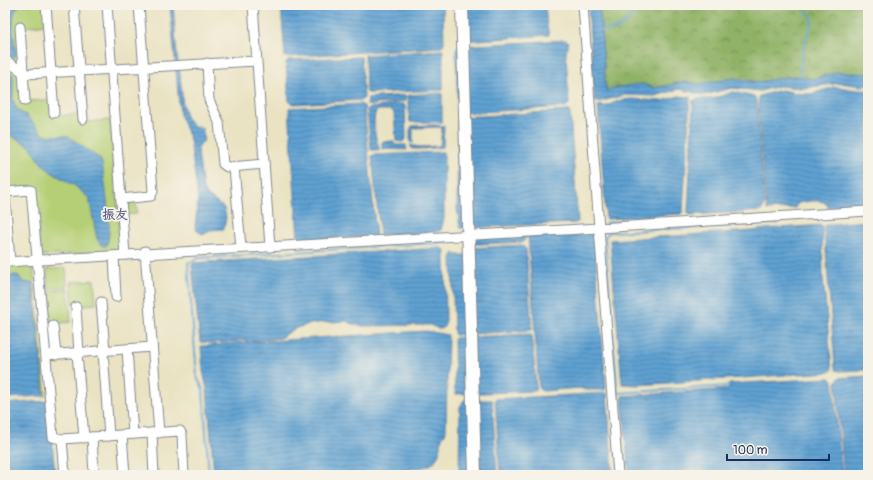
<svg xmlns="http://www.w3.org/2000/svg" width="873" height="480" viewBox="0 0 873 480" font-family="Pangolin,'LXGW WenKai TC',sans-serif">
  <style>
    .forest { fill: url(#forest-crowns); stroke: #567062 }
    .garden { fill: #b5cf74; stroke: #687f69 }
    .water { fill: url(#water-rules); stroke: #3c6898 }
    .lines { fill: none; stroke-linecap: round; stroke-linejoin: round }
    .stream { stroke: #5ea1d2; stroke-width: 2 }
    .minor-casing { stroke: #828990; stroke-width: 11 }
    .major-casing { stroke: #828990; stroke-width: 14 }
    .minor { stroke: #fff; stroke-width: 9 }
    .major { stroke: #fff; stroke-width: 12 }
    .labels { text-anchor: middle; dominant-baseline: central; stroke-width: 3.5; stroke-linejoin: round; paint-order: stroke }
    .quarter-label { font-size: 13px; font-weight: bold; fill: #525c8c; stroke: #f7f3e8 }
  </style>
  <defs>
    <pattern id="forest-crowns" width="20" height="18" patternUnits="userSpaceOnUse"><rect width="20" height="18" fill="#90b266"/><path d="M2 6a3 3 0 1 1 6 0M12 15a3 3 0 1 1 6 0" fill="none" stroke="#759157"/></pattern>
    <pattern id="water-rules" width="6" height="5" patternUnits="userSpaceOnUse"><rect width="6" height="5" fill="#5ea1d2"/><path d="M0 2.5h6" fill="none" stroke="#4d84ae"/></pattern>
  </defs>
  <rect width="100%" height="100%" fill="#f7f3e8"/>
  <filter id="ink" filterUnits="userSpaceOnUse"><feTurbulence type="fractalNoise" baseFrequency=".025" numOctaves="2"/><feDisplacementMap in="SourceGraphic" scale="8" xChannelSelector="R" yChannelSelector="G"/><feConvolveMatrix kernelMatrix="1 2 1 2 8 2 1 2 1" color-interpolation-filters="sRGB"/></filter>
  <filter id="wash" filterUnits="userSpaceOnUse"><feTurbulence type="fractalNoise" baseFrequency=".012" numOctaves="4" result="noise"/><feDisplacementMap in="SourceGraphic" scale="16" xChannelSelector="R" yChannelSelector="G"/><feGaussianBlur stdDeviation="0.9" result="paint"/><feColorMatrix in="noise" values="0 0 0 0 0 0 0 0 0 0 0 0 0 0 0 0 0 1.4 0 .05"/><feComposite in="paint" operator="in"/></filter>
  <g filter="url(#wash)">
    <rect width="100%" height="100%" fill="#eae3c3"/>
    <polygon class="forest" points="599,5 868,5 868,74 827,75 814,79 794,76 757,82 734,78 700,84 684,82 654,88 643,84 619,87 606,90"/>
    <g class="garden">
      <polygon points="5,5 45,5 46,24 17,28 29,101 50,100 51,113 58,116 79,114 86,122 110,120 121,247 120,251 41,256 33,187 5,190"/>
      <polygon points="136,201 137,214 124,215 125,202"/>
      <polygon points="32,265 33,267 46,396 42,396 44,394 23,282 14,275 5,276 5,266"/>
      <polygon points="66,268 67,287 48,288 47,269"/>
      <polygon points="94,280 96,304 73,306 71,282"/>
      <polygon points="68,289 71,322 51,324 48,291"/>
    </g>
    <g class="water">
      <path d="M6,5H21C20,6 17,7 16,9C10,18 15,45 16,55L14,58L7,55L5,52Z"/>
      <polygon points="170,5 173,5 177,55 180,74 183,106 187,119 193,126 202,128 204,136 203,142 198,147 198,152 203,190 208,196 224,208 226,217 224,229 210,230 203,234 197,231 195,226 198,202 197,191 190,140 180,115"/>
      <polygon points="281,5 443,5 444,43 443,45 441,47 285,57"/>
      <polygon points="456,5 545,5 547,26 549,35 466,41"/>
      <polygon points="588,5 599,5 606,90 631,85 643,84 654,88 684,82 700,84 734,78 757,82 794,76 814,79 838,72 868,74 868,85 861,86 841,83 803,88 779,86 760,91 732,88 704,95 680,89 655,96 625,95 598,102 595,100 594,96"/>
      <polygon points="566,40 568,42 566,53 569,104 565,107 462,113 463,117 569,111 570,114 578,222 575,223 460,228 457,208 458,114 456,50 457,47 460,46"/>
      <polygon points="443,50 443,90 369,93 366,92 365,55"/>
      <polygon points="361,57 364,98 362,100 293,104 289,101 286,63 288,60"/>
      <path d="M7,71L11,72L13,75V100L16,107L20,112L26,115L44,135L68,136L100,159L102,163C104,181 114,233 106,246H102L97,239L89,198L75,186L51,172L41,163L31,147L10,135L5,130V72Z"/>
      <path d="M834,87C845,87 855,91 867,90L868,92V204L828,207C825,197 806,202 798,203L795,208L767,210L758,105L759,96L782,90L801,94H811Z"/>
      <polygon points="733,92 755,97 756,100 765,205 761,211 690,215 688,213 693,101 697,99 712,99"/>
      <polygon points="441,93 442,94 442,122 410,122 408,103 409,95"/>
      <polygon points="405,95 406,96 406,101 376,104 372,106 367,105 368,98"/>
      <polygon points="679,96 690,97 683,211 681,214 606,219 598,106 602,105 604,107 621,100 632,99 662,101"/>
      <polygon points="360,104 364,106 376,236 299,240 298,239 289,108"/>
      <path d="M392,104H404L405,107L406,139L402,142L396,141L394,113L392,110H379L376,111C373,118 374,130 376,138C377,144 379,142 379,150H371L367,109Z"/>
      <polygon points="434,125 444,126 443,147 423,149 412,149 410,145 419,147 440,146 442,129 440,127 414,128 413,130 413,143 410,142 410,130 412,126"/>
      <polygon points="393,141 395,145 406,145 407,150 382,149 382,142"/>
      <polygon points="443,152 444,156 444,219 441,230 435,232 380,235 372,156 374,155"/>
      <polygon points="868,221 868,370 839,371 836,370 835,367 824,227 825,225 830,224"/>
      <polygon points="822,225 823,277 832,370 830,372 637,385 622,384 610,240 751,231 766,229"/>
      <polygon points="596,231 597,234 594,238 606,388 605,390 585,390 580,388 543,391 539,389 528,237 525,237 524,241 522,242 480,244 474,244 468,238"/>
      <polygon points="521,245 526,249 532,330 455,335 454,333 452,255 454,253 457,255 468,255 473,248"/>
      <path d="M441,248L445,250V258L446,321L444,327L439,329L430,325L363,326L353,324L346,321L316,323L306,325L294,329L280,338L252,341L253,342L426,331L448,335L446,430L445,434L442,437C441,446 439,460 430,465C425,468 416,467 411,469L410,472L375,475H214L207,389L203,371L201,346L247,342V340L213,343L200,342L192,265L193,263Z"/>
      <polygon points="18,275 23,282 33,283 44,394 42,396 5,398 5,276"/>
      <polygon points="530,334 532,336 536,387 535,391 456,394 455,391 454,338"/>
      <polygon points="868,376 868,475 844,475 836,383 839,378"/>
      <polygon points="831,378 833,380 842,475 629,475 622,396 729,389 729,384"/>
      <polygon points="607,393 613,475 500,475 495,399"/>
      <polygon points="464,400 492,400 497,475 459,475 460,407"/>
      <polygon points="47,401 49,402 55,475 5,475 5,404"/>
    </g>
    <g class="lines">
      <g class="stream">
        <path d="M797,5C804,8 812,14 812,22C805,40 800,56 800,76"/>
        <path d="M601,30C613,30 624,29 630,17C632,13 633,9 636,5"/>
        <polyline points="605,223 618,222"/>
        <polyline points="618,393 729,386"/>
        <polyline points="209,475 203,389 197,377 188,263 199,258 450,242"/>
        <polyline points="624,475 605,237 608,233 611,232 778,223"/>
      </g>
    </g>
  </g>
  <g filter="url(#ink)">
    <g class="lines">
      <defs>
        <g id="minor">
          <polyline points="46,5 54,113"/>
          <polyline points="74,5 83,119"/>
          <polyline points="107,5 125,255"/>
          <polyline points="253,5 270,247"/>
          <polyline points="583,5 599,228 618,475"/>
          <polyline points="20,27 25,101"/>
          <polyline points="5,60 26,74 256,61"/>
          <polyline points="207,63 209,100 219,122 223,164 227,167 231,167 264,164"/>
          <polyline points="234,167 241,248"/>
          <polyline points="5,192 31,190 53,437 62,439 180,431 182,435 184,475"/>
          <polyline points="5,196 10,261"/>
          <polyline points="121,199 151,196 153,191 139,5"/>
          <polyline points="145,251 159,433"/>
          <polyline points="114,256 116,297"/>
          <polyline points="5,262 599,228 868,211"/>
          <polyline points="101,302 105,351"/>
          <polyline points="76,307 79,353"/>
          <polyline points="53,326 56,355"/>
          <polyline points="127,349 133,434"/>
          <polyline points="103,351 109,436"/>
          <polyline points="77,353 84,438"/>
          <polyline points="46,355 152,347"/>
          <polyline points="152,433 154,475"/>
          <polyline points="122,435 125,475"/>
          <polyline points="92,437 94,475"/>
          <polyline points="62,439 65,475"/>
        </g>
        <polyline id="major" points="462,5 475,475"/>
      </defs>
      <use href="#minor" class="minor-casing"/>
      <use href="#major" class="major-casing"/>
      <use href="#minor" class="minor"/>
      <use href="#major" class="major"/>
    </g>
  </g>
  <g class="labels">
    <g class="quarter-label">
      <text x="115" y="215">振友</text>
    </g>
  </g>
  <rect width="873" height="480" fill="none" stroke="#f7f3e8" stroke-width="20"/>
  <path d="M727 454v6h102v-6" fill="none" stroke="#1b2f5e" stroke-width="2"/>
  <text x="733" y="454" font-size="12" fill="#1b2f5e" stroke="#f7f3e8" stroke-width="3" paint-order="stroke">100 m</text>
</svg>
